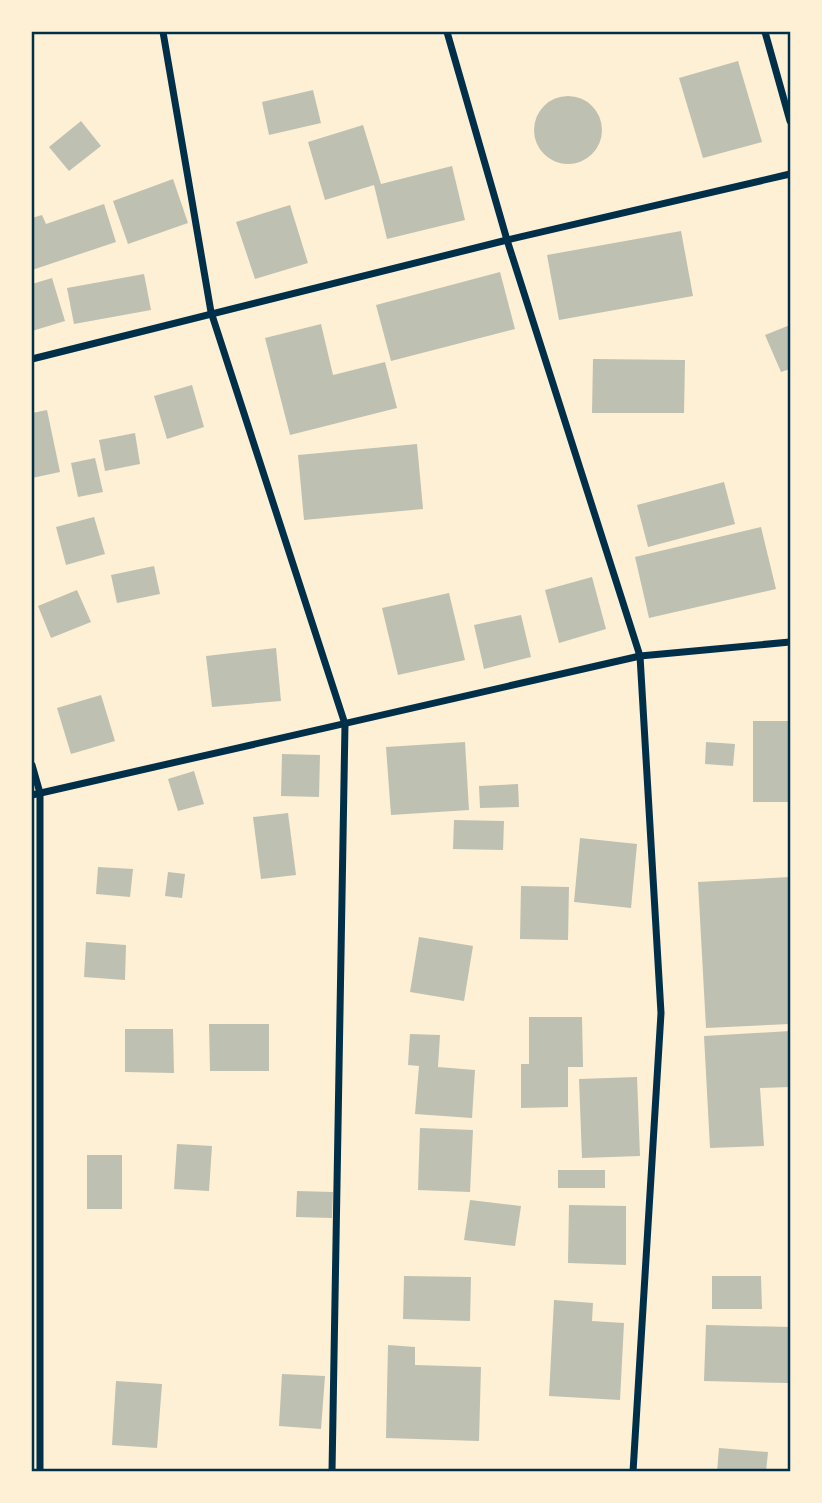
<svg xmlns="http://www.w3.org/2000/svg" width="822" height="1503" viewBox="0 0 822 1503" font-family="Figtree,sans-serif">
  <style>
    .building { fill: #bec0b2 }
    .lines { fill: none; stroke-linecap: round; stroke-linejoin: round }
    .minor { stroke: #003049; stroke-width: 7 }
    .neatline { fill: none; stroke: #003049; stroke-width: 2.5 }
  </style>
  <rect width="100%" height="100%" fill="#fdf0d5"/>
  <g class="building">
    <polygon points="738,61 762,142 703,158 679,78"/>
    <polygon points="313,90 321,123 269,135 262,102"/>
    <circle cx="568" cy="130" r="34"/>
    <polygon points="81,121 101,146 69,171 49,147"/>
    <polygon points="363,125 381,184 452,166 465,220 387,239 374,185 325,200 308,142"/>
    <polygon points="173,179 188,223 128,244 113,201"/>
    <polygon points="104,204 116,242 32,270 32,218 42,215 46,224"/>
    <polygon points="290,205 308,263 255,279 236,222"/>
    <polygon points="681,231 693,296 559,320 547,255"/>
    <polygon points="500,272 515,329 391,361 376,305"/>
    <polygon points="144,274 151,310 74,324 67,288"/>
    <polygon points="52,278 65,321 32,331 32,284"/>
    <polygon points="321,324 333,375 385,362 397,408 290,435 265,338"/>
    <polygon points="790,325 790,369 781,372 765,335"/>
    <polygon points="593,359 685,360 684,413 592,413"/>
    <polygon points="192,385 204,427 167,439 154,396"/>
    <polygon points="47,410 60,472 32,478 32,413"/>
    <polygon points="135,433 140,464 105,471 99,440"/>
    <polygon points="417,444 423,509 304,520 298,455"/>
    <polygon points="95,458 103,492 78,497 71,463"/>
    <polygon points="724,482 735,524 648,547 637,505"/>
    <polygon points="94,517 105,554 66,565 56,527"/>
    <polygon points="761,527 776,589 649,618 635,557"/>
    <polygon points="154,566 160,594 117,603 111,575"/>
    <polygon points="592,577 606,629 559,643 545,590"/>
    <polygon points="77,590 91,622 51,638 38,606"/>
    <polygon points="449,593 465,660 398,675 382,608"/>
    <polygon points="521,615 531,657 484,669 474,625"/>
    <polygon points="276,648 281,701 212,707 206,656"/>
    <polygon points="101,695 115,741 71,754 57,708"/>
    <rect x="753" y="721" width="37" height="81"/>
    <polygon points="465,742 469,810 391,815 386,747"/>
    <polygon points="706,742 735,744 733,766 705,764"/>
    <polygon points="282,754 320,755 319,797 281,796"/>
    <polygon points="194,771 204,804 178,811 168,779"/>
    <polygon points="518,784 519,807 480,808 479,786"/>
    <polygon points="288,813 296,875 261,879 253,817"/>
    <polygon points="454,820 504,821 503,850 453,849"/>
    <polygon points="580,838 637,844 631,908 574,902"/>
    <polygon points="98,867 133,869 130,897 96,894"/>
    <polygon points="168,872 185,874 182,898 165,896"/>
    <polygon points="790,877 790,1024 706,1028 698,882"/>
    <polygon points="521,886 569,887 568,940 520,939"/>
    <polygon points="419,937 473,946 464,1001 410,992"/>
    <polygon points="86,942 126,945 125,980 84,977"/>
    <polygon points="529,1017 582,1017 583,1067 568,1067 568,1107 521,1108 521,1064 529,1064"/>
    <polygon points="209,1024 269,1024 269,1071 210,1071"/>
    <polygon points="125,1029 173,1029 174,1073 125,1072"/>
    <polygon points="790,1031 790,1087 760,1088 764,1146 710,1148 704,1036"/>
    <polygon points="410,1034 440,1035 438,1067 475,1070 472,1118 415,1114 419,1066 408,1065"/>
    <polygon points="637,1077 640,1156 582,1158 579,1079"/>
    <polygon points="420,1128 473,1130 470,1192 418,1190"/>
    <polygon points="177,1144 212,1146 209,1191 174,1189"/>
    <rect x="87" y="1155" width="35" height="54"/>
    <rect x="558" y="1170" width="47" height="18"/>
    <polygon points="297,1191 333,1192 332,1218 296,1217"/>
    <polygon points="470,1200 521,1206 515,1246 464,1240"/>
    <polygon points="569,1205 626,1206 626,1265 568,1263"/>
    <polygon points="404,1276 471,1277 470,1321 403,1319"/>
    <polygon points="712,1276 761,1276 762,1309 712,1309"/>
    <polygon points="554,1300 593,1303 592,1321 624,1323 620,1400 549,1396"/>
    <polygon points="706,1325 789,1327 788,1383 704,1381"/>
    <polygon points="388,1345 415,1347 415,1365 481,1367 479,1441 386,1438"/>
    <polygon points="282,1374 325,1376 321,1429 279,1426"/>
    <polygon points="116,1381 162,1384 157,1448 112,1445"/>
    <polygon points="719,1448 768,1452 766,1472 717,1472"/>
  </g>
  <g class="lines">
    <g class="minor">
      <polyline points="163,32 211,312 345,724 332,1472"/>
      <polyline points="447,32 507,240 640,656 661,1013 633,1472"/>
      <polyline points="765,32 790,121"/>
      <polyline points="32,359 507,240 790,174"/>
      <polyline points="32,765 40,793 40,1472"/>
      <polyline points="32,795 640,656 790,642"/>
    </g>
  </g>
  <rect width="822" height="1503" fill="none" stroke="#fdf0d5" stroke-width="66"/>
  <rect x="33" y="33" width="756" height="1437" class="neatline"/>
</svg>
